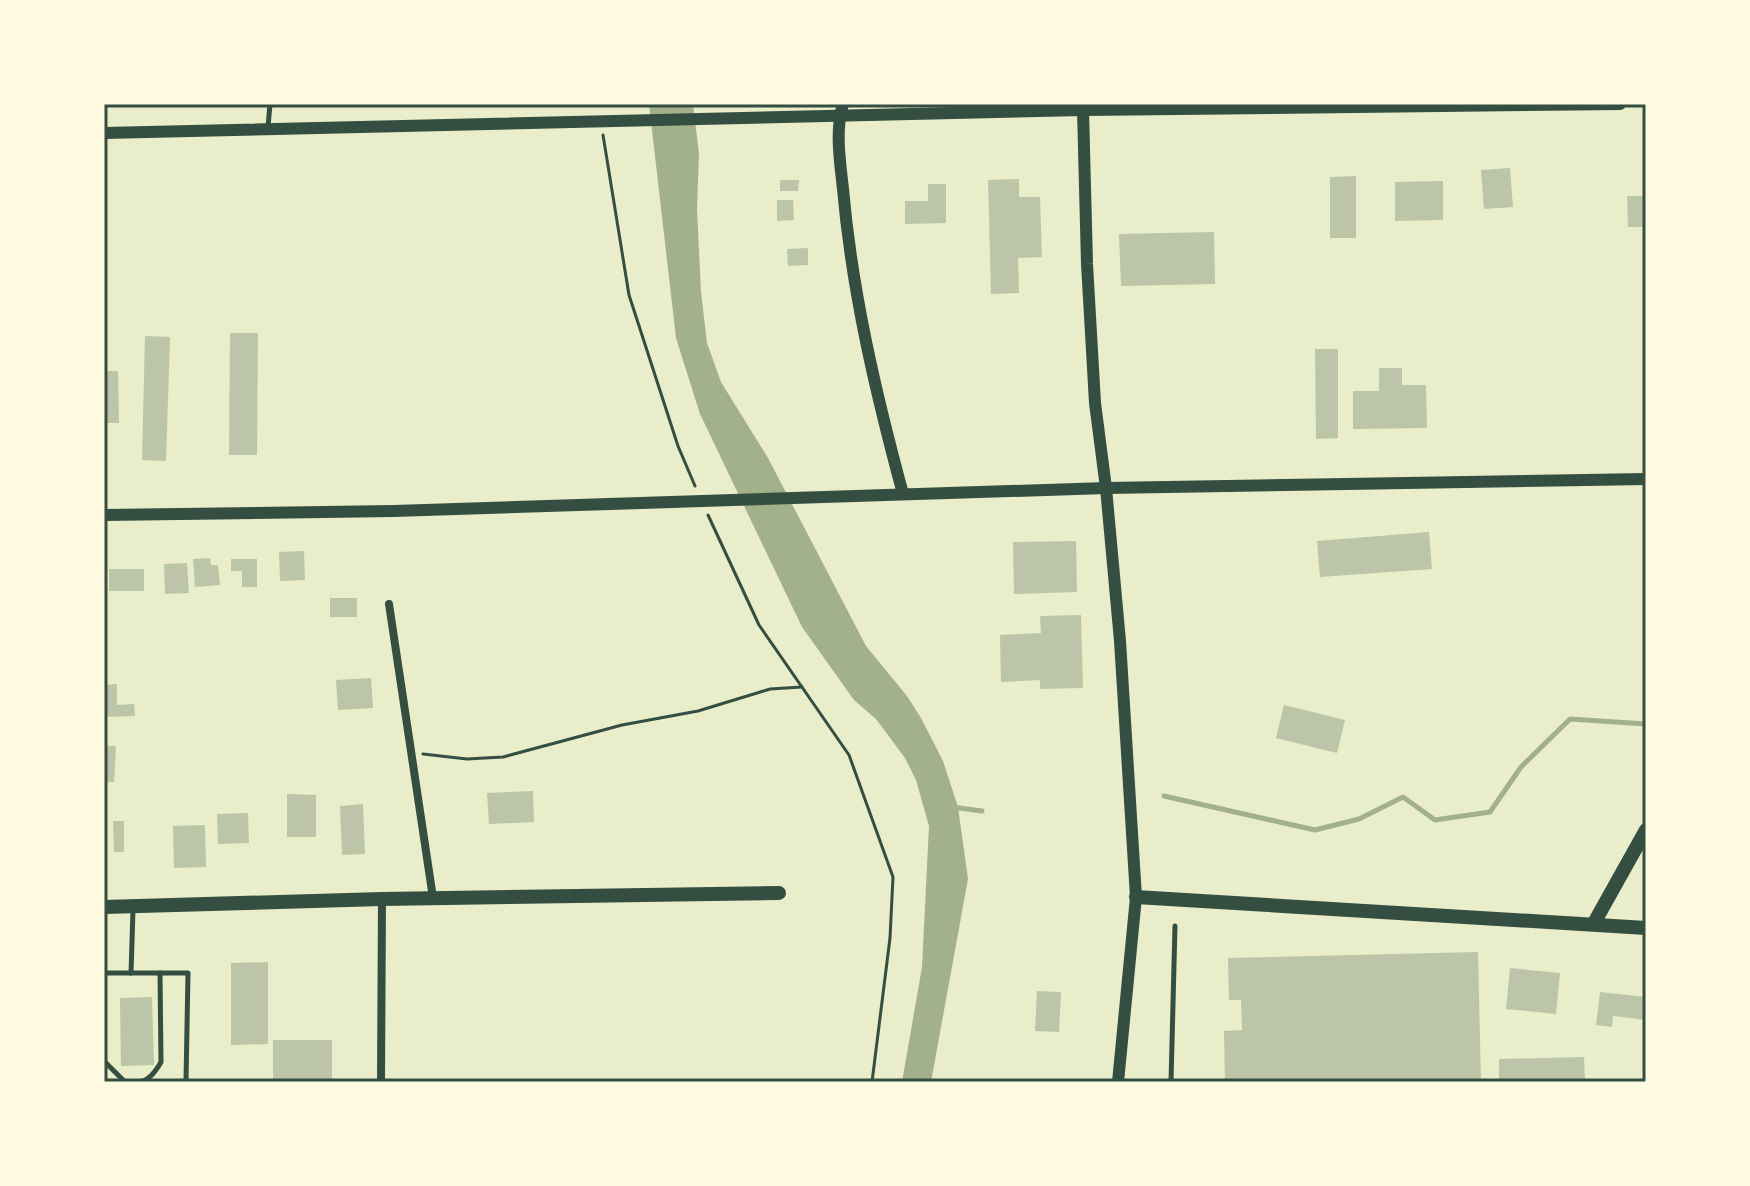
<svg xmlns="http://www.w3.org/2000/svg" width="1750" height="1186" viewBox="0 0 1750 1186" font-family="Jost,sans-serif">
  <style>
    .water { fill: #a3b18a }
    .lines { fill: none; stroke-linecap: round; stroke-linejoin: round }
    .stream { stroke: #a3b18a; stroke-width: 5 }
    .building { fill: #bcc5a7 }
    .path { stroke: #344e41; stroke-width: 3 }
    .service { stroke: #344e41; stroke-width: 5 }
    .minor { stroke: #344e41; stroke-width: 8 }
    .tertiary { stroke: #344e41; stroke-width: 12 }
    .secondary { stroke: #344e41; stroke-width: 14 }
    .primary { stroke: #344e41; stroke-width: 14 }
    .neatline { fill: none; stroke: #344e41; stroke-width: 3 }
  </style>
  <rect width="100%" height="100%" fill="#e9edc9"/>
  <polygon class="water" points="649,104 693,104 699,154 697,209 701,292 707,343 721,382 768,458 866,646 907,696 921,718 943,761 958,807 968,879 931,1082 902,1082 922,967 929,826 916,780 905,758 876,719 854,700 802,627 700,414 676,338"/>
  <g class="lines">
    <g class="stream">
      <polyline points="1164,796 1315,830 1359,819 1403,797 1435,820 1490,812 1521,767 1570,719 1646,724"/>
      <polyline points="951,807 982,811"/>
    </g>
  </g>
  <g class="building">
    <polygon points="1510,168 1513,207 1484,209 1481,170"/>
    <polygon points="1356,176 1356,238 1330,238 1330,177"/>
    <polygon points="1019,179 1019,197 1040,197 1042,257 1018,258 1019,293 991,294 988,180"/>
    <polygon points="780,180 799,180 798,191 780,191"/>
    <polygon points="1443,181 1443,220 1395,221 1395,182"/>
    <polygon points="928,184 946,184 946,223 905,224 905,201 928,201"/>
    <polygon points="1627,196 1646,196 1646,227 1628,227"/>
    <polygon points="777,200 793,200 794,220 777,221"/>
    <polygon points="1214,232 1215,284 1121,286 1119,234"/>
    <polygon points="808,248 808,265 788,266 787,249"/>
    <polygon points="230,333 258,333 257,455 229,455"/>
    <polygon points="145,336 170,337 166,461 142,460"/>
    <polygon points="1315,349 1338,349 1338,438 1316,439"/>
    <polygon points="1379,368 1402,368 1402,385 1426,385 1427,428 1353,429 1353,391 1379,391"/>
    <polygon points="104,371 118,371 119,423 104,423"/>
    <polygon points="1429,532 1432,569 1320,577 1317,541"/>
    <polygon points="1076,541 1077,592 1014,594 1013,542"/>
    <polygon points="304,551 305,580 280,581 279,552"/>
    <polygon points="210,558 211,565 218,565 220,585 195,587 193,559"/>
    <polygon points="231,559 257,559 257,587 242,587 242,571 231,571"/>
    <polygon points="187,563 189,593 165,594 164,564"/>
    <rect x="109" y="569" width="35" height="22"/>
    <rect x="330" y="598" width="27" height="19"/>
    <polygon points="1081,615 1083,688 1040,689 1040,680 1001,682 1000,635 1041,633 1040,616"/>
    <polygon points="371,678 373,708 338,710 336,680"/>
    <polygon points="117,684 117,705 134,704 135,716 104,717 104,685"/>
    <polygon points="1284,705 1345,720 1337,753 1276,738"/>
    <polygon points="104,746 116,746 114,782 104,782"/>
    <polygon points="533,791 534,822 489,824 487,793"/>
    <polygon points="287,794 316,795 316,837 287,837"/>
    <polygon points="363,804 365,854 342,855 340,806"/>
    <polygon points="248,813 249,843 218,844 217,814"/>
    <polygon points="113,821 124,821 124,852 114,852"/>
    <polygon points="205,825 206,867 174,868 173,826"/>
    <polygon points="1478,952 1481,1082 1225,1082 1224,1031 1242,1030 1241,1000 1229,1000 1228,958"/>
    <polygon points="268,962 268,1044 231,1045 231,963"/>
    <polygon points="1510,968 1560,973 1556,1014 1506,1009"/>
    <polygon points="1037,991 1061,992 1059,1032 1035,1031"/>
    <polygon points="1600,992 1646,997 1646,1020 1613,1016 1612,1027 1596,1025"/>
    <polygon points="152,997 154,1065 121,1066 120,998"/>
    <rect x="273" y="1040" width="59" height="42"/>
    <polygon points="1584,1057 1585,1082 1499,1082 1499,1059"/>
  </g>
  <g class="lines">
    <g class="path">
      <polyline points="603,135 629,295 678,446 695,486"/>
      <polyline points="708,515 759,625 849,755 893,877 890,938 872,1082"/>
      <polyline points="423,754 467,759 503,757 622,725 698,711 770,689 802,687"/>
    </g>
    <g class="service">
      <polyline points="268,127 270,104"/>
      <polyline points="104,973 188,973 186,1082"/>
      <polyline points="131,973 133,910"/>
      <polyline points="104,1061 125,1082"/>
      <path d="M139,1082C149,1081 156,1071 161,1062L160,973"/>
      <polyline points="1171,1082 1175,926"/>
    </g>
    <g class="minor">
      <polyline points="389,604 433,898"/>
      <polyline points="381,1082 382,899"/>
    </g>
    <g class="tertiary">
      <path d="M843,104C835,130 840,162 843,189C852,292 876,394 903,494"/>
      <polyline points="1083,110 1087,264 1095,403 1106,488 1120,641 1136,897 1118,1082"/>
      <polyline points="104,133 1083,110 1620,104"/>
      <polyline points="104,515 394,511 1106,488 1646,479"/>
    </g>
    <polyline class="secondary" points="1594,923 1646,830"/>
    <g class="primary">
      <polyline points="1136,897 1646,928"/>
      <polyline points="104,907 382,899 779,893"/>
    </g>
  </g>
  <rect width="1750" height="1186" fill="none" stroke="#fefae0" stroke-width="212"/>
  <rect x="106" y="106" width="1538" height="974" class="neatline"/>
</svg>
